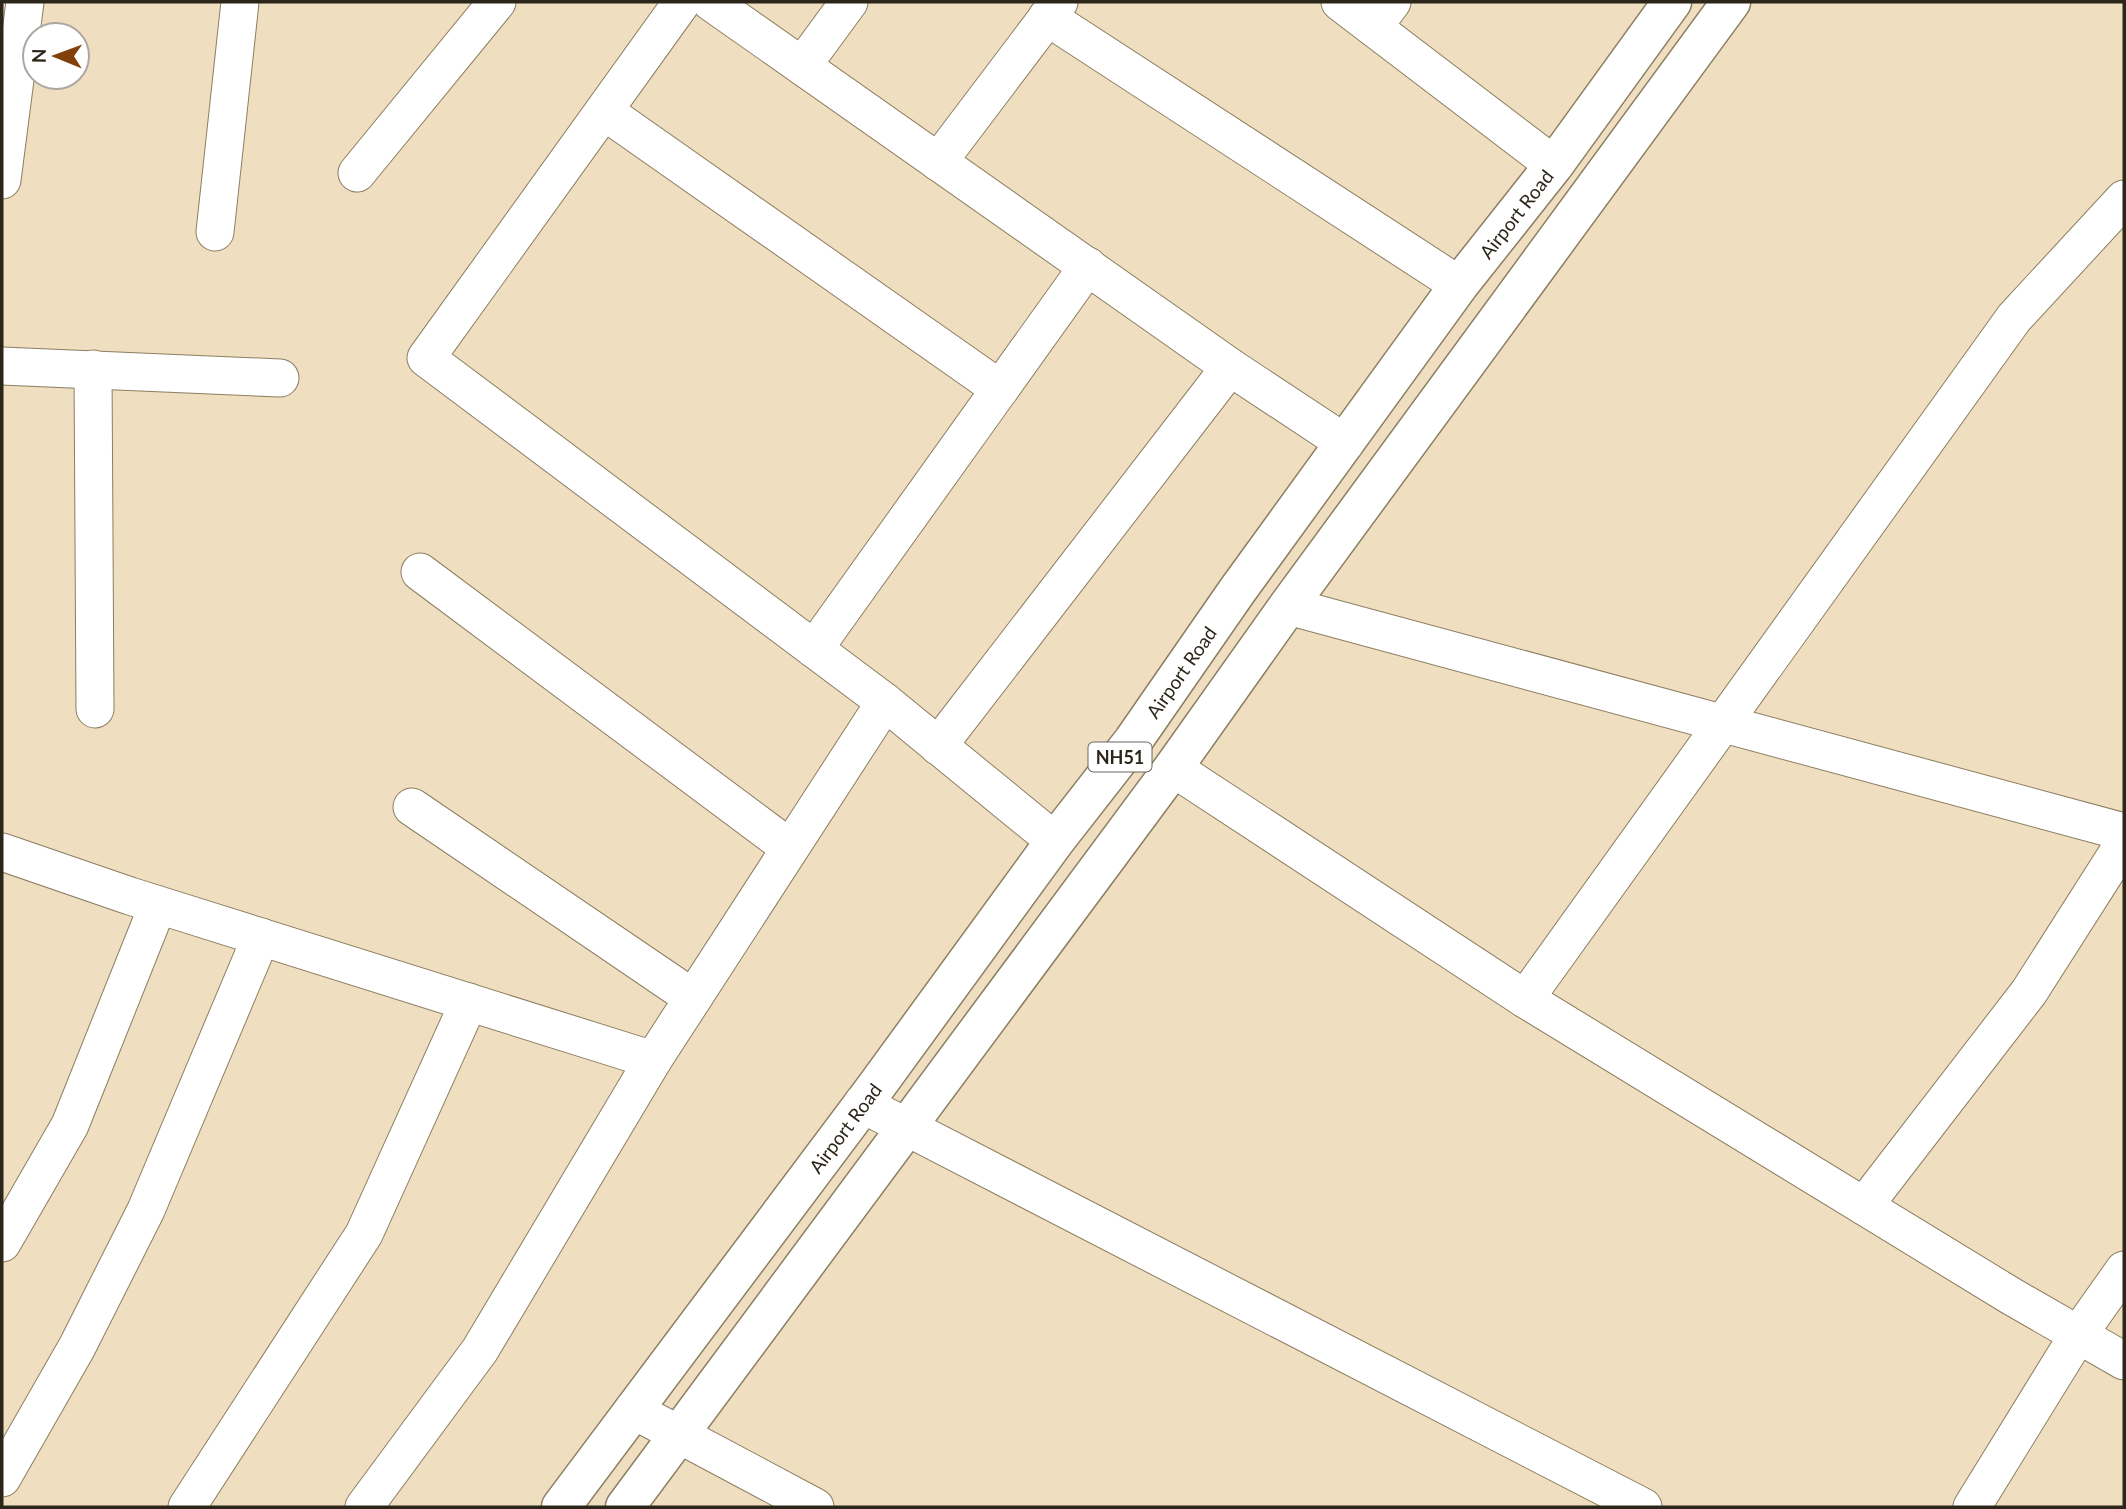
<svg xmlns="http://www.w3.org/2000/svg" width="2126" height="1509" viewBox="0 0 2126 1509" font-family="Lato,sans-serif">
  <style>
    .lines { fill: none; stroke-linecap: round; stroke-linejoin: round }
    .minor-casing { stroke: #8c7e61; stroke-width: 39 }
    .trunk-casing { stroke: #8c7e61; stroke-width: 41 }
    .minor { stroke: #fff; stroke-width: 37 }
    .trunk { stroke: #fff; stroke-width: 38 }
    .labels { text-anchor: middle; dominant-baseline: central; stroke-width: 7; stroke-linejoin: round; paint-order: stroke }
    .shield { fill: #fff; stroke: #6b675f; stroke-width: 2 }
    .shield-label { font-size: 18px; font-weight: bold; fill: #2c261a }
    .street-label { font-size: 19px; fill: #2c261a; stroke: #fff }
  </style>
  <rect width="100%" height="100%" fill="#efdebf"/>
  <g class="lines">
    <defs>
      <g id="minor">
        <polyline points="682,2 426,358 885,702"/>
        <polyline points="711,2 1230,367 1345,443"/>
        <polyline points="1340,2 1554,165"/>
        <polyline points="1047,17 1459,285"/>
        <polyline points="1373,27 1392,2"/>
        <polyline points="802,66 849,2"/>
        <polyline points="604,111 1000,389"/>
        <polyline points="938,162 1059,2"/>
        <polyline points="357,173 497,2"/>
        <polyline points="2,180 25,2"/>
        <polyline points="215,232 240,2"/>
        <polyline points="2,366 280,378"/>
        <polyline points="93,369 95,709"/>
        <polyline points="420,572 790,848"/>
        <polyline points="1288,606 2124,832"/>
        <polyline points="814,649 1088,266"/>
        <polyline points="938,746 1230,367"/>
        <polyline points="1173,768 1525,999 2011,1296 2124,1361"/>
        <polyline points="412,807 693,998"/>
        <polyline points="2,852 130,896 653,1060 480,1350 364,1507"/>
        <polyline points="1525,999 2014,318 2124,199"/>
        <polyline points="653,1060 885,702 1055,841"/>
        <polyline points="862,1104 1643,1507"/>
        <polyline points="1864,1206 2029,992 2124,843"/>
        <polyline points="2,1243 70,1125 158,905"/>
        <polyline points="633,1410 815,1507"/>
        <polyline points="2,1478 77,1347 146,1210 261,937"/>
        <polyline points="187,1507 364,1234 469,1002"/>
        <polyline points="1972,1507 2078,1335 2124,1270"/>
      </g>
      <g id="trunk">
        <polyline points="561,1507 875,1088 1055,841 1133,741 1237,591 1459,285 1554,165 1672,2"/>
        <polyline points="625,1507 1173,768 1288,606 1731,2"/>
      </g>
    </defs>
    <use href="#minor" class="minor-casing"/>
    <use href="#trunk" class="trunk-casing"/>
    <use href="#minor" class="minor"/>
    <use href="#trunk" class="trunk"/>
  </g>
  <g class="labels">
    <rect class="shield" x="1088.5" y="742.5" width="63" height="29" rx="5"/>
    <g class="shield-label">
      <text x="1120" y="757">NH51</text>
    </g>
    <g class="street-label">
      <text transform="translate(1516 214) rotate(-52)">Airport Road</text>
      <text transform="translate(1181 672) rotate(-55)">Airport Road</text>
      <text transform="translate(845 1128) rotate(-53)">Airport Road</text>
    </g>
  </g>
  <rect width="2126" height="1509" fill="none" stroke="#2c261a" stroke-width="7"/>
  <g transform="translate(56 56) rotate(271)"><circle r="33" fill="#ffffff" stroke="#aba8a3" stroke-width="2"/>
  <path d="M0-5L12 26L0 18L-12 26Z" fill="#82410a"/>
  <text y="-10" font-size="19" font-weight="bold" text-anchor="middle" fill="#2c261a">N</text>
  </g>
</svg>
